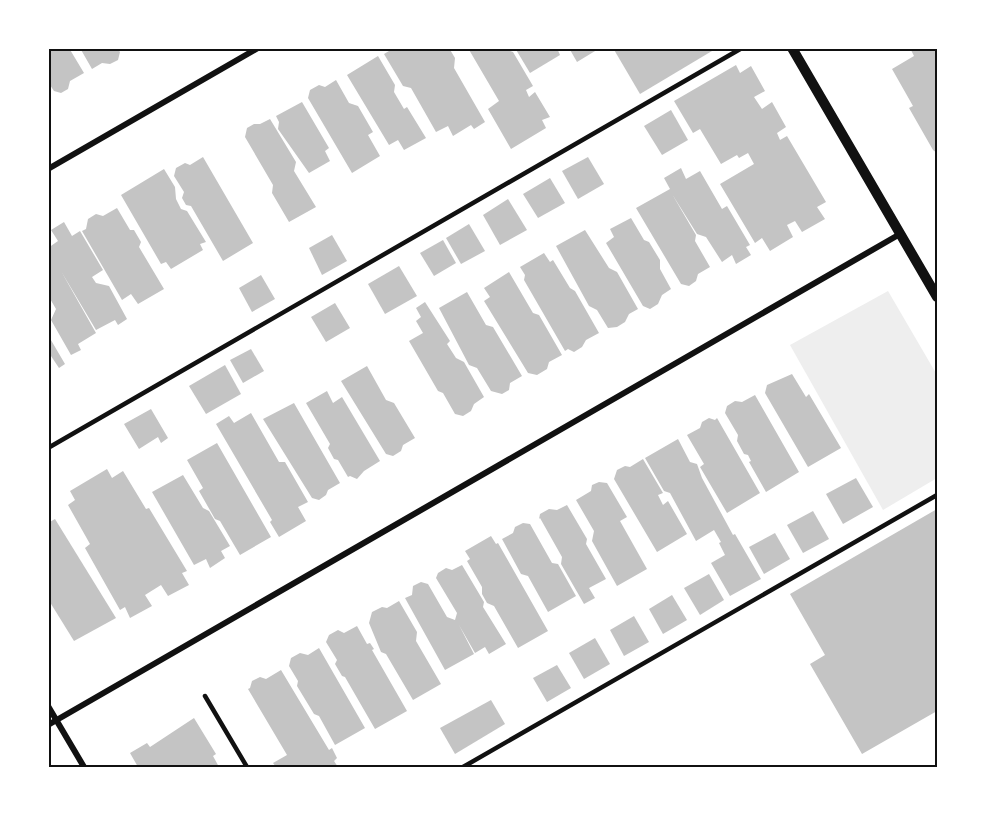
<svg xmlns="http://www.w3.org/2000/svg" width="985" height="815" viewBox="0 0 985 815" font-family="Jost,sans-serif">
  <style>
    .green { fill: #eee }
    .building { fill: #c4c4c4 }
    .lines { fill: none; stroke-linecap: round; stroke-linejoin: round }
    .service { stroke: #111; stroke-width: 4.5 }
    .minor { stroke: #111; stroke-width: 6 }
    .tertiary { stroke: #111; stroke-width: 10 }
    .neatline { fill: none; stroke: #111; stroke-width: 2 }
  </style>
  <rect width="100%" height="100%" fill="#fff"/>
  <polygon class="green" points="888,291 937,375 937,478 883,510 790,345"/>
  <g class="building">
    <polygon points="48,48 69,48 84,73 70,81 68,89 61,93 54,91 48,82"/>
    <polygon points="80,48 117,48 120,52 118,60 110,64 102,63 92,69"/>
    <polygon points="394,48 449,48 455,58 454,68 485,122 474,129 471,125 453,136 448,126 436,132 411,88 403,86 384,54"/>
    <polygon points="468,48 502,48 513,52 533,86 526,90 529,97 535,92 550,117 542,120 546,128 511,149 488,109 499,101"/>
    <polygon points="515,48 557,48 560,55 530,73"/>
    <polygon points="569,48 600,48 577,62"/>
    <polygon points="613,48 717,48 640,94"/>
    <polygon points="910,48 937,48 937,153 933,150 909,108 913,106 892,69 914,56"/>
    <polygon points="378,56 395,85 394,92 404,109 407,107 426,138 404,150 398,140 389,145 347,75"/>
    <polygon points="736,65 740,73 751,66 765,91 754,97 762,109 772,102 786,127 777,133 780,140 787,136 826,202 817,207 825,219 802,232 795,221 787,225 793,237 770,251 762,238 755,243 720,184 754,164 748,153 739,158 737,155 721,164 700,129 693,133 674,101"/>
    <polygon points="336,80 349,103 358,106 373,132 368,135 380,156 352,173 308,98 310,90 319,85 325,87"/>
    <polygon points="302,102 329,148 325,151 330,161 309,173 278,129 279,122 276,116"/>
    <polygon points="671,110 688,140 662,155 644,126"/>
    <polygon points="270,119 296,162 294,171 316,207 289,222 272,193 273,185 245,137 247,128 254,124 260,124"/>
    <polygon points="203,157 253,243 223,261 191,206 186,205 182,198 184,192 174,176 176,168 185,163 190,165"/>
    <polygon points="588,157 604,184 578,199 562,171"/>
    <polygon points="681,168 686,179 700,171 722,209 727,206 750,245 746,247 751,255 736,264 732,255 722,262 706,237 697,234 672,194 696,235 695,241 710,267 698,274 696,281 689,286 681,284 636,208 670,189 664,178"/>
    <polygon points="164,169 175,187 176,199 181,209 187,211 206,242 200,244 203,250 171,269 166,262 161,264 121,195"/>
    <polygon points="550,178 565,203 538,218 523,194"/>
    <polygon points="508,199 527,230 500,245 483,215"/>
    <polygon points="117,208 130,230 134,230 141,242 139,247 164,289 138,304 131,294 122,300 82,231 86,229 88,219 96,214 103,216"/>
    <polygon points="631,218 644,240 649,242 660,260 660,269 671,289 662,295 658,304 650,309 643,306 606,243 614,237 610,229"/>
    <polygon points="64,222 72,236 80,231 103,270 92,277 96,283 109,286 127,319 118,325 115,320 96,330 61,271 96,333 78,344 81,350 71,355 51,320 56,309 49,297 48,298 48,248 58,241 51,230"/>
    <polygon points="469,224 485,251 461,264 446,238"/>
    <polygon points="585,230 609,268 617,272 638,309 629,314 625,322 617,327 608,328 597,310 589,306 556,246"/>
    <polygon points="332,235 347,261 322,275 309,248"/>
    <polygon points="443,240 456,263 434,276 420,253"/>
    <polygon points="544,253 550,262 553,260 570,288 575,291 599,333 586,340 582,347 574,352 568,349 565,351 524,280 525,275 520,267"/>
    <polygon points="399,266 417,296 385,314 368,284"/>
    <polygon points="509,272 533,313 539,315 562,355 549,362 547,369 537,375 528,373 484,301 490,297 484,288"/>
    <polygon points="261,275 275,299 252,312 239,288"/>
    <polygon points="467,292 486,325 493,327 522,376 510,383 509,390 502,394 491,391 477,368 469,365 439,308"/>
    <polygon points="425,302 450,341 447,344 456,358 464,362 484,397 474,404 471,411 463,416 455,414 443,393 438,391 409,341 423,333 416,321 421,317 416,308"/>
    <polygon points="335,303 350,328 326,342 311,317"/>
    <polygon points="48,335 65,364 59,368 51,356 48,358"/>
    <polygon points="251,349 264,371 243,383 230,360"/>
    <polygon points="225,365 241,394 206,414 189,386"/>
    <polygon points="367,366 386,400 394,403 415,438 403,445 401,451 393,456 386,454 341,381"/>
    <polygon points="792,374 806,397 809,394 841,448 808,467 765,393 767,385"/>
    <polygon points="327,391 333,403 342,397 380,461 364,471 357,479 350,476 348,477 338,460 334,459 328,448 330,444 306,403"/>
    <polygon points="755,395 799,472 766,492 749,462 751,461 748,455 744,454 737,441 738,435 725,413 727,406 735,401 742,402"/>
    <polygon points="294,403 340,483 328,490 326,495 319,500 312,498 263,419"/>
    <polygon points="151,409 168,438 161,443 158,437 139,449 124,424"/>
    <polygon points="251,413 279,462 285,462 308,502 298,507 306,521 279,537 270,522 272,520 216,424 229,416 234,423"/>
    <polygon points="709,418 715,420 717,418 760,493 727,513 700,467 704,464 687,435 700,428 702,422"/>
    <polygon points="678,439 690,462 697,464 702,478 733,535 735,534 761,579 730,596 711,563 725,555 719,543 721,542 714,530 696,541 670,493 664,491 645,458"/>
    <polygon points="217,443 271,537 240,555 220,521 215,519 199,491 203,488 187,460"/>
    <polygon points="643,459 663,493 658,495 663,505 668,501 687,534 657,552 614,479 617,470 625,466 630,467"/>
    <polygon points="107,469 112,478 123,471 146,509 149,508 187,571 182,573 189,585 168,596 161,585 145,595 152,606 130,618 125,607 120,610 85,548 90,544 68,505 75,500 70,491"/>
    <polygon points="183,475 203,508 209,511 230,546 221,551 225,558 210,568 206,559 194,565 152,492"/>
    <polygon points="856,478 873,507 843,524 826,494"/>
    <polygon points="599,482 607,483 627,517 620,521 647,569 617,586 592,541 594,531 576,500 591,491 592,485"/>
    <polygon points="567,505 587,539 586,544 606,579 589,588 595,598 584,604 561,564 562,557 540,518 539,519 540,514 549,509 557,510"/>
    <polygon points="937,509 937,711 862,754 810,664 825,655 790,594"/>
    <polygon points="813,511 829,539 803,553 787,525"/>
    <polygon points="55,519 116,618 74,641 48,599 48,523"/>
    <polygon points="523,523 530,524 552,563 558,564 576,596 548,612 528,576 521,574 502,539 513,533 515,527"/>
    <polygon points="775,533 790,559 764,574 749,547"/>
    <polygon points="491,536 496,544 498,543 548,631 518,648 494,606 487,603 482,594 482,587 467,561 470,559 465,551"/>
    <polygon points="462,565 484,602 483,607 506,644 489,654 485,647 475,653 459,625 474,654 445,670 405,598 412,595 413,586 421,582 428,584 447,617 455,620 457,613 436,578 438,573 446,568 452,570"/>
    <polygon points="709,574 724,600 700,615 684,588"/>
    <polygon points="672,595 687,620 663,634 649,609"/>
    <polygon points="399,601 417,632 416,641 441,684 413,700 386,654 381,652 369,623 372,612 382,607 387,608"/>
    <polygon points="634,616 649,642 624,656 610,630"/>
    <polygon points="357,626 367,644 370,643 374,649 372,650 407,711 375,729 345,677 342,676 335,664 337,660 326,642 329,635 338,630 344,633"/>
    <polygon points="595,638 610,664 584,679 569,653"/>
    <polygon points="319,648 365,728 335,745 319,716 314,714 297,686 298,681 289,666 291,658 300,653 308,655"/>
    <polygon points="557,665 571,688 547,702 533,678"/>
    <polygon points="281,670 329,750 332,748 337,758 334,761 338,767 276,767 273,763 287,755 248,689 250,688 252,681 260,677 266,679"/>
    <polygon points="491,700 505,724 455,754 440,728"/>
    <polygon points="194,718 216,754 213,756 219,767 138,767 130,753 147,743 150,747"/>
  </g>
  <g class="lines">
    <g class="service">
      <polyline points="48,448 742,48"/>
      <polyline points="205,696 247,767"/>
      <polyline points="463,767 937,495"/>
    </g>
    <g class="minor">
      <polyline points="48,169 258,48"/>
      <polyline points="48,706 84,767"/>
      <polyline points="48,725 900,234"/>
    </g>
    <polyline class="tertiary" points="792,48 937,297"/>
  </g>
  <rect width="985" height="815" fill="none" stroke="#ffffff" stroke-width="99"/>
  <rect x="50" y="50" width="886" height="716" class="neatline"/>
</svg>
